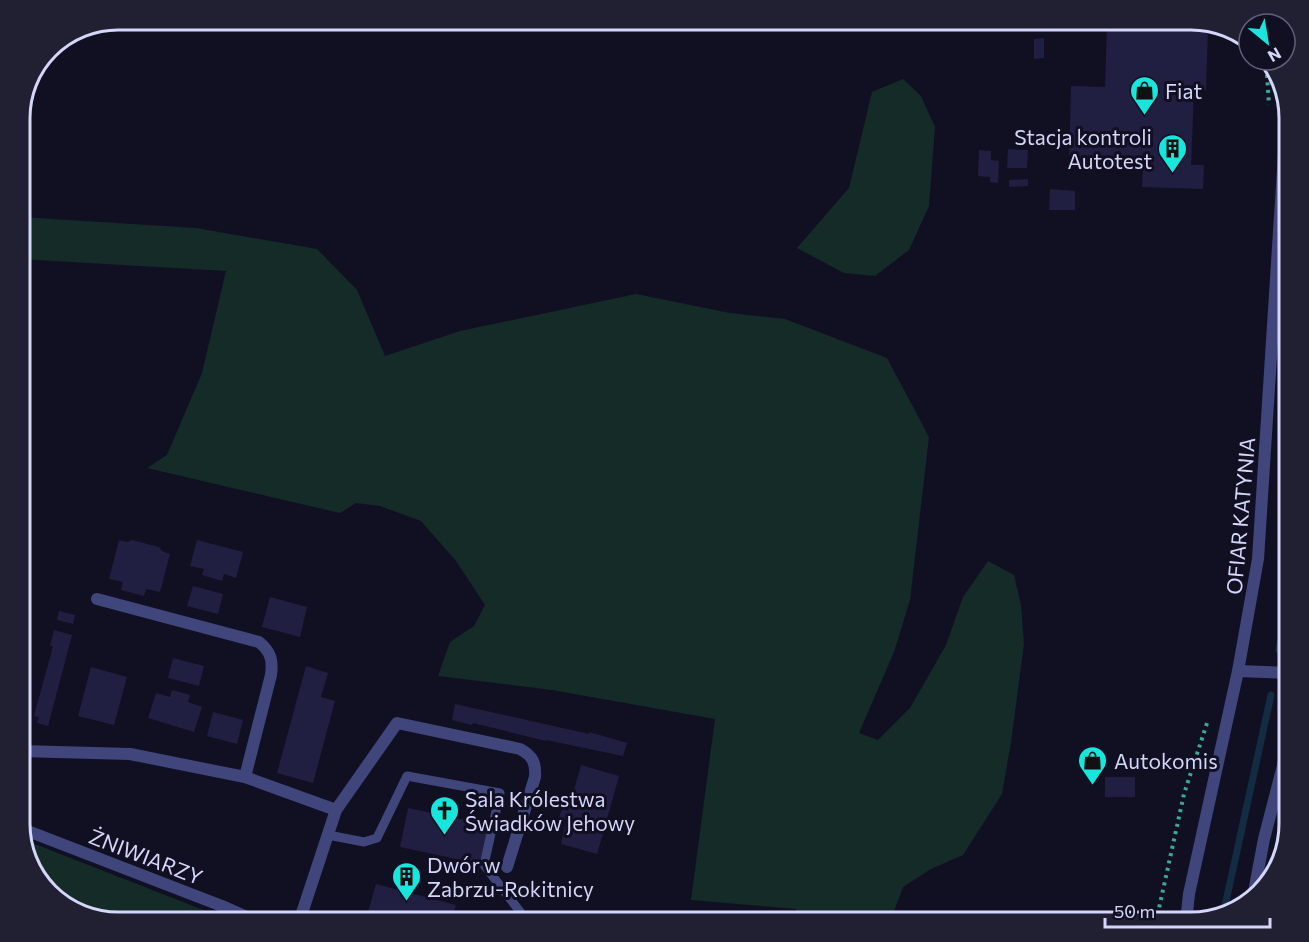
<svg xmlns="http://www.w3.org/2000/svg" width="1309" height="942" viewBox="0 0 1309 942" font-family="Commissioner,sans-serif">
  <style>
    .green { fill: #142b27 }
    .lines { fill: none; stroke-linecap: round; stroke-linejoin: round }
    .stream { stroke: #132c43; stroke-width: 7 }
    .building { fill: #201e41 }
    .path { stroke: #3ba993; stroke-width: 4; stroke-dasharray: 3 4.5; stroke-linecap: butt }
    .service { stroke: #40467c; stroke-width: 9 }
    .minor { stroke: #40467c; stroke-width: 12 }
    .tertiary { stroke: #40467c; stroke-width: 12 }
    .labels { text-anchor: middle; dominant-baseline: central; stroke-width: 6; stroke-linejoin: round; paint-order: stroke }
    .poi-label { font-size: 21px; fill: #d5d6fb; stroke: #111022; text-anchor: start }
    .street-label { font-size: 21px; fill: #d5d6fb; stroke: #111022 }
    .rim { fill: none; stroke: #d5d6fb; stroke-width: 3 }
  </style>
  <rect width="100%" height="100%" fill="#111022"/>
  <g class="green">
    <polygon points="903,79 921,96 935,127 929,206 909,250 875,276 844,273 797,248 849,188 872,92"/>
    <polygon points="20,217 196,228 317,249 357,290 385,356 460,331 636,294 730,313 785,319 887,358 929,437 910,600 894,652 859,733 878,740 910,708 946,645 963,597 988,561 1014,575 1021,605 1024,644 1011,742 1002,794 963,855 931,869 903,887 893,914 893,922 797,922 796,909 691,900 715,719 552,690 438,676 450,642 474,626 485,605 456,561 421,521 380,506 356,503 340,513 147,468 167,455 202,373 226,271 20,259"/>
    <polygon points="22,839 234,922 236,922 118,922 58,902 33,873"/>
  </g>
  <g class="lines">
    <g class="stream">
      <polyline points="1279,650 1289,598"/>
      <polyline points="1223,915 1271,695"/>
    </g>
  </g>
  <g class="building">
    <polygon points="1107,25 1208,28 1206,90 1194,90 1191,165 1204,165 1203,189 1142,187 1143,169 1069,167 1071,86 1105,87"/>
    <polygon points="1044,38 1044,58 1034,59 1034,39"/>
    <polygon points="1008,149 1028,150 1027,168 1007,168"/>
    <polygon points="979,150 991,151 991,160 999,161 998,183 990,182 990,177 978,176"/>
    <polygon points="1028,179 1028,186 1009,187 1009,180"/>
    <polygon points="1050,189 1075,191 1075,210 1049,210"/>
    <polygon points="119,540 127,542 132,540 159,547 162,551 170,554 160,592 146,589 144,596 121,590 123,582 109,579"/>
    <polygon points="197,540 243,552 236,578 224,574 222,581 202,575 204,569 190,566"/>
    <polygon points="193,586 223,594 218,614 187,606"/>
    <polygon points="270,597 307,607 300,637 262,627"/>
    <polygon points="59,611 75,615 73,624 57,620"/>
    <polygon points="54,630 72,635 48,726 37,723 39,717 34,716 53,646 50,646"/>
    <polygon points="173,658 204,666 199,686 168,678"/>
    <polygon points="306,666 328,673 321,697 335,701 313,783 277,773"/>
    <polygon points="91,667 127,677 114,725 78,716"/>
    <polygon points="172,690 190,695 188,702 202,707 194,732 148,718 156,693 170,697"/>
    <polygon points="455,704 589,734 589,732 627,743 623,756 546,740 546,741 473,723 472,725 452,720"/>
    <polygon points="213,712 243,720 237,744 207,736"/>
    <polygon points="581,765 619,776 607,819 614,821 612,829 605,827 597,854 561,844 566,820 559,818 562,809 568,811"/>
    <rect x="1105" y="777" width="30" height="20"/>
    <polygon points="408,808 489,825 480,864 400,847"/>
    <polygon points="376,884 456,905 451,922 365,922"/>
    <rect x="591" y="912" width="34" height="10"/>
  </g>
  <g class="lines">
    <g class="path">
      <polyline points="1266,60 1269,105"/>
      <polyline points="1156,922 1184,794 1208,720"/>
    </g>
    <g class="service">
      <polyline points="328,835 364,842 377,838 407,776 500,793 484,865 528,922"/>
      <polyline points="929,919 929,922"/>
    </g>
    <g class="minor">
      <path d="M97,599L259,642C271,652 273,660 271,675L245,777"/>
      <polyline points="1238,671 1289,673"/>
      <polyline points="20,751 130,754 245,777 336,810"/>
      <polyline points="20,828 222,906 258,922"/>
      <polyline points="1253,897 1264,839 1287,750 1289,726"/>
      <path d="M299,922L336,810L397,723L520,749C533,756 536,763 535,777L507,867"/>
    </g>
    <polyline class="tertiary" points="1186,922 1189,894 1238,671 1258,559 1287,107"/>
  </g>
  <defs>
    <symbol id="shop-pin" viewBox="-11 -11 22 30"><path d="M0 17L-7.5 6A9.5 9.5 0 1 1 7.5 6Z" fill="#18e5dc" stroke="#111022"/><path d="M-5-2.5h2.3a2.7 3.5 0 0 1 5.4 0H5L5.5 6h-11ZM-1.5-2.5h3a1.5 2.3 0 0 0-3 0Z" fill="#111"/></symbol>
    <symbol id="building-pin" viewBox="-11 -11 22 30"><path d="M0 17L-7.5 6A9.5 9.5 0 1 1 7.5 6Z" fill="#18e5dc" stroke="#111022"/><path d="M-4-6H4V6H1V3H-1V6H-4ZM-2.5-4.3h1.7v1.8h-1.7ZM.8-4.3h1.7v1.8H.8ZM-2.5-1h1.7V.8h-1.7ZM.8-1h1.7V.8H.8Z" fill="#111"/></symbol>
    <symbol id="church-pin" viewBox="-11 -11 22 30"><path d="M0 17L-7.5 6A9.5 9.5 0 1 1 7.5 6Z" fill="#18e5dc" stroke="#111022"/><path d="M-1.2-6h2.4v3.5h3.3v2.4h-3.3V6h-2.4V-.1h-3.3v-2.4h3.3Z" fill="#111"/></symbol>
  </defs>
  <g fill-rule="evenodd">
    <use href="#shop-pin" x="1128" y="74" width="33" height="45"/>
    <use href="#building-pin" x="1156" y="132" width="33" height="45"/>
    <use href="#shop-pin" x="1076" y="744" width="33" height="45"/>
    <use href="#church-pin" x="428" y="794" width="33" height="45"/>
    <use href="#building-pin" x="390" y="860" width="33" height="45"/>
  </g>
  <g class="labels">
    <g class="poi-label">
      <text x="1165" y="90">Fiat</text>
      <text x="1152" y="136" text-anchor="end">Stacja kontroli<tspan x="1152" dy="24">Autotest</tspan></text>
      <text x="1114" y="760">Autokomis</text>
      <text x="465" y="798">Sala Królestwa<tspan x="465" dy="24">Świadków Jehowy</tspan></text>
      <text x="427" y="864">Dwór w<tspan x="427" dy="24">Zabrzu-Rokitnicy</tspan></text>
    </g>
    <g class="street-label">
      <text transform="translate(1240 516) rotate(-85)">OFIAR KATYNIA</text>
      <text transform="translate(146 856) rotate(21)">ŻNIWIARZY</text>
    </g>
  </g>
  <path d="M0 0H1309V942H0ZM118 30H1191A88 88 0 0 1 1279 118V824A88 88 0 0 1 1191 912H118A88 88 0 0 1 30 824V118A88 88 0 0 1 118 30Z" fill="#212033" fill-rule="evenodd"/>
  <path class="rim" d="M118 30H1191A88 88 0 0 1 1279 118V824A88 88 0 0 1 1191 912H118A88 88 0 0 1 30 824V118A88 88 0 0 1 118 30Z"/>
  <g transform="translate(1267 42) rotate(150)"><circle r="28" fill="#111022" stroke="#5f5f79" stroke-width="1.5"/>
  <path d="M0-4.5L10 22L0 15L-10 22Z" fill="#18e5dc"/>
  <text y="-9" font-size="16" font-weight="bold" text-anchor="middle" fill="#d5d6fb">N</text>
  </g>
  <path d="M1105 918v9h165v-9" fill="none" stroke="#d5d6fb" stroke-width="3"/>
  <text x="1114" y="918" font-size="18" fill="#d5d6fb" stroke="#111022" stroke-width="4.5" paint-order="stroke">50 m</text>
</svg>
